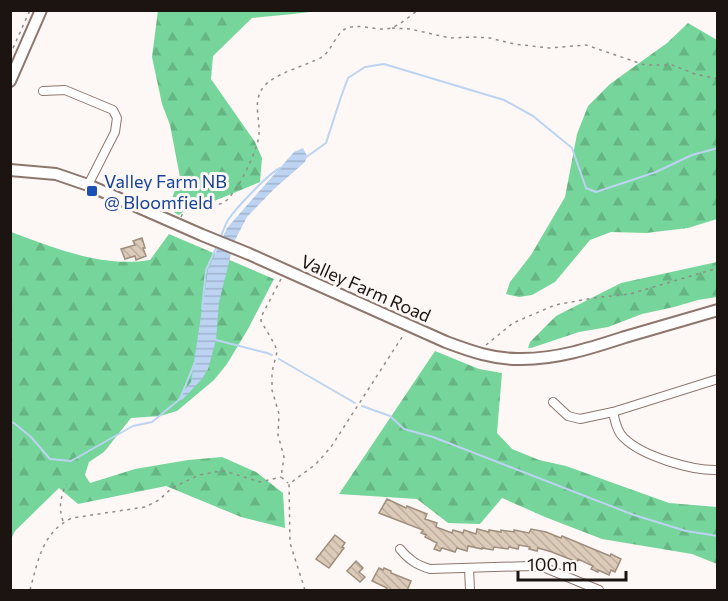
<svg xmlns="http://www.w3.org/2000/svg" width="728" height="601" viewBox="0 0 728 601" font-family="Commissioner,sans-serif">
  <style>
    .forest { fill: url(#forest-firs) }
    .water { fill: url(#water-rules) }
    .lines { fill: none; stroke-linecap: round; stroke-linejoin: round }
    .stream { stroke: #bcd3f2; stroke-width: 2 }
    .building { fill: url(#building-back-hatch); stroke: #9f8e7d; stroke-width: 1.5 }
    .street-casing { stroke: #8d766d; stroke-width: 10 }
    .secondary-casing { stroke: #8d766d; stroke-width: 14 }
    .path { stroke: #928c89; stroke-width: 1.5; stroke-dasharray: 3 4.5; stroke-linecap: butt }
    .street { stroke: #fff; stroke-width: 8 }
    .secondary { stroke: #fff; stroke-width: 10 }
    .transit-dot { fill: #1a4fb4; stroke: #fdf8f6; stroke-width: 2 }
    .labels { text-anchor: middle; dominant-baseline: central; stroke-width: 6; stroke-linejoin: round; paint-order: stroke }
    .transit-label { font-size: 18px; fill: #164399; stroke: #fdf8f6; text-anchor: start }
    .street-label { font-size: 18px; fill: #1c1410; stroke: #fdf8f6 }
  </style>
  <defs>
    <pattern id="forest-firs" width="22" height="20" patternUnits="userSpaceOnUse" patternTransform="scale(1.5)"><rect width="22" height="20" fill="#76d59a"/><path d="M5 1l3.5 6h-7zM16 11l3.5 6h-7z" fill="#66b684"/></pattern>
    <pattern id="water-rules" width="6" height="5" patternUnits="userSpaceOnUse" patternTransform="scale(1.5)"><rect width="6" height="5" fill="#bcd3f2"/><path d="M0 2.5h6" fill="none" stroke="#a1b4ce"/></pattern>
    <pattern id="building-back-hatch" width="6" height="6" patternUnits="userSpaceOnUse" patternTransform="scale(1.5)"><rect width="6" height="6" fill="#dccbb9"/><path d="M-1 5l2 2M0 0l6 6M5-1l2 2" fill="none" stroke="#bcad9e"/></pattern>
  </defs>
  <rect width="100%" height="100%" fill="#fdf8f6"/>
  <g class="forest">
    <polygon points="158,10 318,11 293,14 252,18 213,56 211,79 255,142 262,158 260,182 202,206 184,211 179,215 168,209 180,177 170,125 162,104 152,57"/>
    <polygon points="688,23 717,40 717,219 688,228 646,233 611,232 590,240 555,282 532,295 519,297 506,294 510,282 531,255 565,197 577,134 588,106 610,84 667,43"/>
    <path d="M11,232C55,248 102,268 150,260L169,234L274,279L248,329L227,364L214,380L177,411L160,416L131,418L104,452L89,462L85,475L90,483L135,469L188,460L222,457L256,472L283,493L285,528L241,517L166,486L78,504L59,488L15,531L11,539Z"/>
    <polygon points="717,262 717,297 698,300 674,307 642,314 608,327 579,332 531,348 528,348 530,342 556,316 621,283"/>
    <polygon points="435,351 479,369 502,373 497,433 512,449 539,460 566,466 669,503 717,507 717,564 692,554 602,539 545,517 502,498 480,524 448,523 417,499 339,494"/>
  </g>
  <polygon class="water" points="303,148 307,156 305,162 274,189 247,217 234,242 219,302 216,340 208,369 202,379 182,400 179,397 191,382 208,269 227,228 294,152"/>
  <g class="lines">
    <g class="stream">
      <polyline points="305,158 326,143 341,97 348,78 365,67 384,64 504,100 533,116 572,148 586,188 596,192 656,172 692,155 718,148"/>
      <path d="M220,238C223,232 225,225 228,220C236,208 268,174 280,168"/>
      <polyline points="202,309 206,270 217,246"/>
      <polyline points="216,340 267,353 272,355"/>
      <polyline points="279,359 355,403"/>
      <polyline points="362,406 390,416 404,429 433,437 634,515 686,531 718,536"/>
      <polyline points="10,422 14,423 31,437 50,459 71,461 133,426 152,422 180,399 195,362"/>
    </g>
  </g>
  <g class="building">
    <polygon points="142,238 145,248 143,248 146,256 136,260 135,256 125,259 121,249 135,245 133,241"/>
    <polygon points="387,499 402,506 406,508 407,506 427,514 425,519 437,523 436,527 452,533 453,530 463,533 464,530 476,534 477,529 489,532 489,530 501,532 501,530 514,532 514,530 529,533 531,529 546,532 561,538 562,536 610,556 611,554 621,559 615,572 611,570 609,575 598,570 598,572 591,569 593,566 578,559 577,562 552,552 538,548 537,551 529,549 530,547 519,545 518,549 509,547 508,549 494,547 493,550 482,548 482,549 468,546 467,551 457,548 455,552 442,548 440,551 434,549 437,543 425,537 426,535 421,533 423,530 379,513"/>
    <polygon points="335,535 345,543 342,547 344,548 329,568 316,559"/>
    <polygon points="356,561 363,568 359,572 365,577 360,582 347,571"/>
    <polygon points="379,568 383,570 384,568 391,571 391,573 411,581 407,591 386,591 387,588 372,581"/>
  </g>
  <g class="lines">
    <defs>
      <g id="street">
        <polyline points="43,91 65,90 113,110 117,118 115,132 88,185"/>
        <polyline points="553,402 568,416 580,419 613,412 718,379"/>
        <path d="M613,412C615,421 617,432 624,438C642,456 692,471 718,470"/>
        <path d="M400,549C409,560 417,565 430,569L530,566L543,567L599,590"/>
        <polyline points="469,568 470,590"/>
      </g>
      <g id="secondary">
        <polyline points="10,81 41,10"/>
        <path d="M10,170L56,174L88,185L202,235L249,254L446,342C470,351 495,360 522,359C558,359 591,348 625,337C655,328 686,319 718,310"/>
      </g>
    </defs>
    <use href="#street" class="street-casing"/>
    <use href="#secondary" class="secondary-casing"/>
    <g class="path">
      <polyline points="392,28 410,29 450,38 474,37 490,38 514,44 549,48 586,45 645,65 672,65 695,74 718,79"/>
      <polyline points="10,55 30,10"/>
      <path d="M181,217C196,186 210,215 227,200C230,197 233,192 236,189C243,179 259,146 259,134C260,119 253,103 262,89C271,74 306,66 322,57C332,50 335,35 345,29C359,22 376,32 391,28C400,25 410,16 418,10"/>
      <polyline points="281,279 261,317 261,321 275,345 277,352 272,372 272,390 279,414 278,435 284,457 281,477 288,483"/>
      <polyline points="486,345 513,323 555,305 593,298 630,294 718,268"/>
      <path d="M63,521C58,507 61,497 66,484"/>
      <path d="M30,590C38,561 42,532 72,518L145,507L159,500L172,488L199,475L215,472L225,471L260,482L281,477"/>
      <polyline points="305,590 290,543 289,484 316,464 331,447 404,334"/>
    </g>
    <use href="#street" class="street"/>
    <use href="#secondary" class="secondary"/>
  </g>
  <rect class="transit-dot" x="86" y="185" width="12" height="12" rx="3"/>
  <g class="labels">
    <g class="transit-label">
      <text x="104" y="181">Valley Farm NB<tspan x="104" dy="21">@ Bloomfield</tspan></text>
    </g>
    <g class="street-label">
      <text transform="translate(366 288) rotate(24)">Valley Farm Road</text>
    </g>
  </g>
  <rect width="728" height="601" fill="none" stroke="#1c1410" stroke-width="24"/>
  <path d="M518 571v9h108v-9" fill="none" stroke="#1c1410" stroke-width="3"/>
  <text x="527" y="571" font-size="18" fill="#1c1410" stroke="#fdf8f6" stroke-width="4.5" paint-order="stroke">100 m</text>
</svg>
